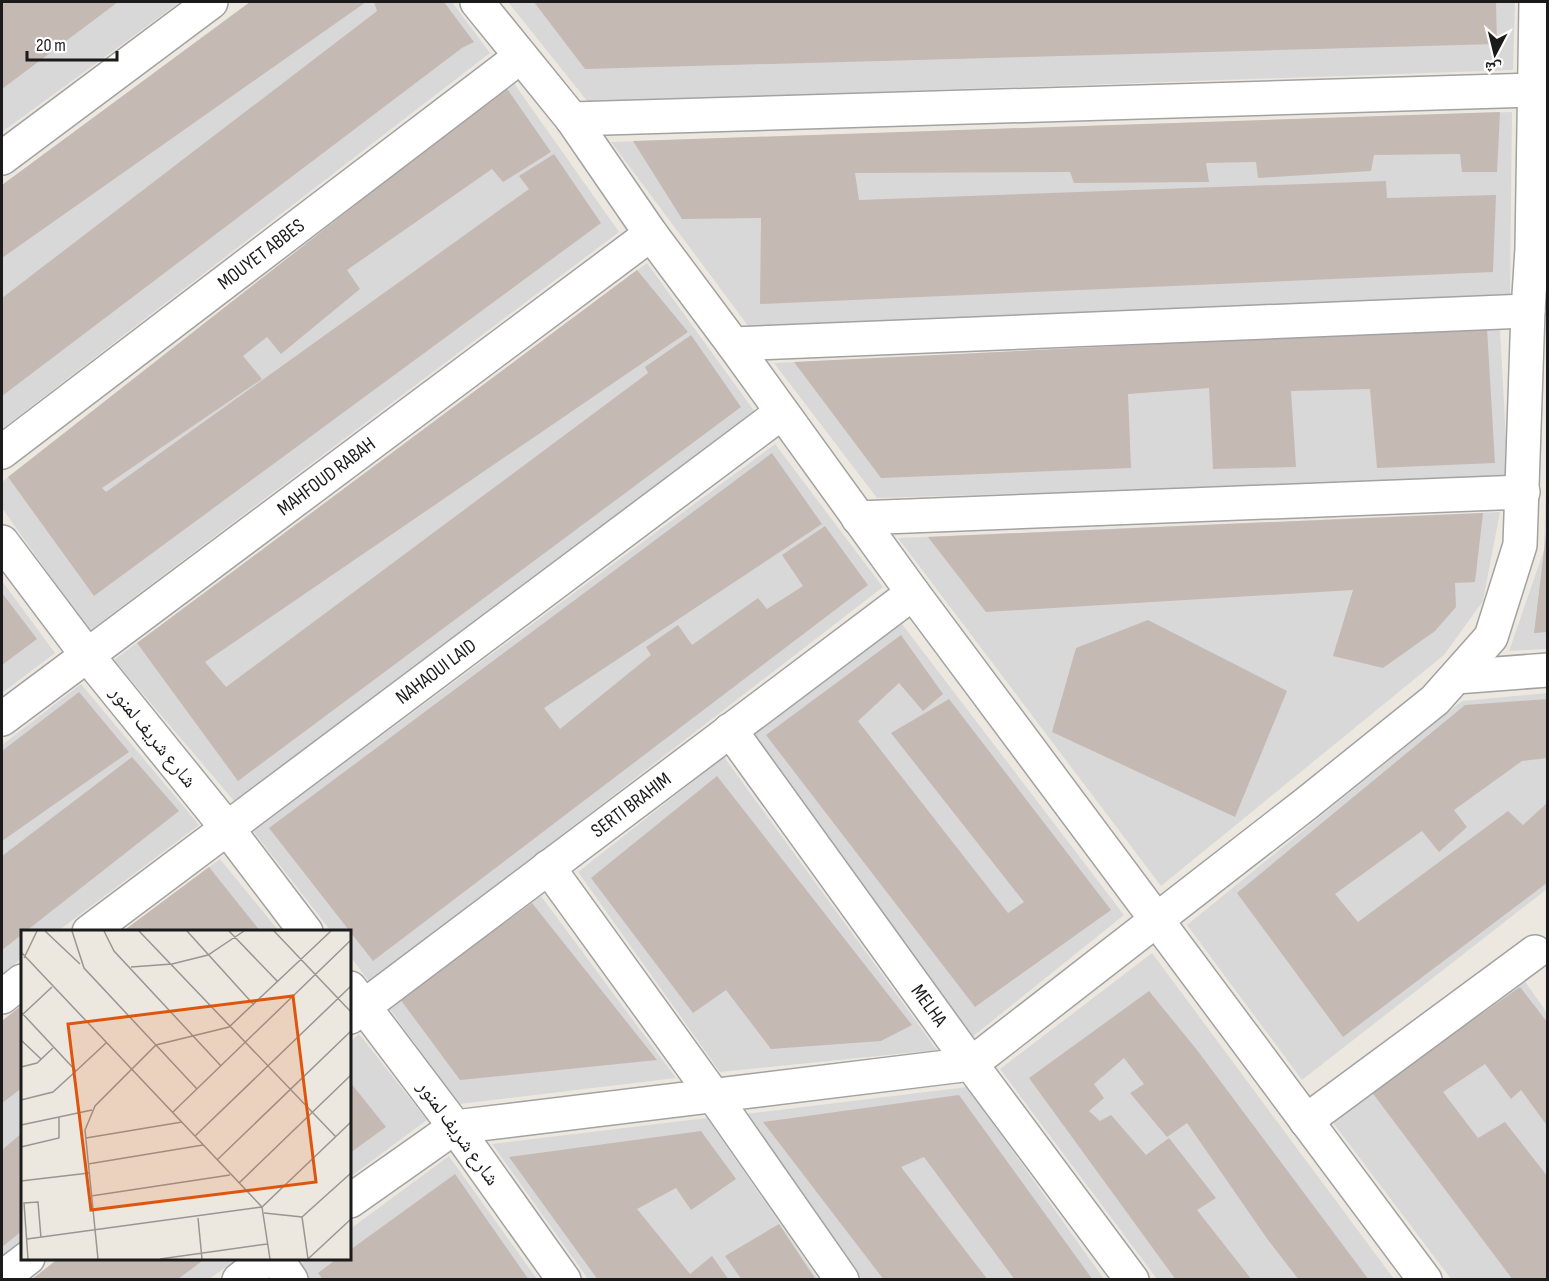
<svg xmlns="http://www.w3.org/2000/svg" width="1549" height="1281" viewBox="0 0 1549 1281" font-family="'Sofia Sans Condensed','Noto Naskh Arabic',sans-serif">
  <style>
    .residential { fill: #d9d8d8 }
    .building { fill: #c5b9b3 }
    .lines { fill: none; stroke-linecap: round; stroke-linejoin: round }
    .minor-casing { stroke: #a2a2a2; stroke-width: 36 }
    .minor { stroke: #fff; stroke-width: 33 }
    .labels { text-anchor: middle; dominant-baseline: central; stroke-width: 5; stroke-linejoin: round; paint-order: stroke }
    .street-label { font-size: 20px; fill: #1b1b1b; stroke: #fff }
    .inset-road { fill: none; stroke: #999691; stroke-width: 1.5 }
    .view { fill: #de560d; fill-opacity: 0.15; stroke: #de560d; stroke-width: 3 }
    .inset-edge { fill: none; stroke: #1b1b1b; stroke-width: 3 }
  </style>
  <rect width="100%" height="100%" fill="#ede8df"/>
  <g class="residential">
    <polygon points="2,2 180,2 2,132"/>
    <polygon points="250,2 452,2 490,53 2,429 2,185"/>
    <polygon points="508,2 1515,2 1513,70 588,102"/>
    <polygon points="513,82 619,232 89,631 2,508 2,482"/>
    <polygon points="1512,112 1510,294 749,327 611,142"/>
    <polygon points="647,263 755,412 235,802 114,660"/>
    <polygon points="1500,328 1508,479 877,498 774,363"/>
    <polygon points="1547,443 1547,649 1509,651 1544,550"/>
    <polygon points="775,444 883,587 370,983 350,956 350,932 331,931 253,831"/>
    <polygon points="1500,512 1483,601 1444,655 1161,886 898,538"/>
    <polygon points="2,581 55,653 2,693"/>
    <polygon points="902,624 1124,915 971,1038 752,735"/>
    <polygon points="81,684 199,825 58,931 22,932 22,958 2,974 2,745"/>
    <polygon points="1547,693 1547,889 1302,1080 1187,925 1462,701"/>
    <polygon points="724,757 937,1050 720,1072 578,872"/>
    <polygon points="220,859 279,931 122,932"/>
    <polygon points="541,896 676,1078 459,1104 389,1008"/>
    <polygon points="1152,953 1394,1279 1157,1279 1000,1069"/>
    <polygon points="1517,970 1547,1013 1547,1279 1451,1279 1325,1112"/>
    <polygon points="22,1005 22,1240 2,1256 2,1021"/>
    <polygon points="359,1034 427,1120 350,1177 350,1042"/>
    <polygon points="967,1087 1104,1279 862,1279 746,1114"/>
    <polygon points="707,1118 818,1279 588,1279 492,1144"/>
    <polygon points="449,1156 537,1279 310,1279 300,1265 308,1259 350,1258 350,1229"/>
    <polygon points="59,1259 238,1259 209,1279 31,1280"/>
  </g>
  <g class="building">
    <polygon points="2,2 118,2 2,89"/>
    <polygon points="250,2 366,2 2,258 2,185"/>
    <polygon points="374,2 444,2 474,42 462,48 2,396 2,298 377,11"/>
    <polygon points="534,2 1496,2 1497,44 585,69"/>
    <polygon points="506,87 551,152 503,182 492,169 347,270 360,289 281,354 267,337 243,356 262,379 102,488 106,492 529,189 519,176 554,154 601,223 94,596 8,477"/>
    <polygon points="1500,112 1497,172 1462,172 1460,154 1374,155 1371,171 1258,178 1256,162 1206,163 1209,182 1074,183 1070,172 855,173 859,200 1386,181 1387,198 1496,195 1493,272 760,304 761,218 682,219 633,141"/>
    <polygon points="637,270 688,332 205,662 226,687 648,373 645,367 691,335 741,407 238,781 137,643"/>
    <polygon points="1487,328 1495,463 1377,468 1370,389 1291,391 1296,467 1213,469 1209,388 1128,394 1131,468 881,478 794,362"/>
    <polygon points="772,453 822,524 544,708 560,729 651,655 646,647 678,625 692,645 758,598 767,609 803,586 782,555 825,526 868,585 373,961 269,828"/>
    <polygon points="1483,513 1475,582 1455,583 1456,607 1435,631 1383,668 1333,656 1353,590 986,612 928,537"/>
    <polygon points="1546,534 1548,632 1534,633"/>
    <polygon points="2,593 37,639 2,665"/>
    <polygon points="1148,620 1287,691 1235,817 1052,732 1076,648"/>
    <polygon points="901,635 943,694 923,711 899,683 858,721 1008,913 1024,902 891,733 949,699 1111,910 975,1007 766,735"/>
    <polygon points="79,692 129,752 2,841 2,751"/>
    <polygon points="1548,699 1548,758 1522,761 1454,810 1467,827 1439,852 1422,831 1335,894 1358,922 1508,811 1523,825 1548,802 1548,882 1343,1037 1237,893 1465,705"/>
    <polygon points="132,757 179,811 2,950 2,856"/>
    <polygon points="717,776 912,1025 881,1041 771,1049 726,990 693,1013 591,878"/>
    <polygon points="209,867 261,932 122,932"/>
    <polygon points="532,903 657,1060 460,1080 400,999"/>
    <polygon points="1520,987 1548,1023 1548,1127 1521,1090 1511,1099 1485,1064 1443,1092 1478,1138 1505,1122 1548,1177 1548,1280 1513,1280 1371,1091"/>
    <polygon points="1149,991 1197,1050 1369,1280 1299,1280 1268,1240 1187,1123 1167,1137 1130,1093 1144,1084 1124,1058 1094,1084 1104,1098 1089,1111 1100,1121 1111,1115 1146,1155 1169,1138 1216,1198 1197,1210 1252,1280 1176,1280 1029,1078"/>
    <polygon points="22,1005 22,1088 2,1103 2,1021"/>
    <polygon points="350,1082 386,1127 350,1153"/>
    <polygon points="959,1095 1093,1280 1015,1280 924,1157 901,1167 988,1280 884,1280 763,1122"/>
    <polygon points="701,1131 736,1179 691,1210 676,1188 637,1209 690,1274 712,1256 729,1280 598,1280 509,1157"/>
    <polygon points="22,1133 22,1231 2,1247 2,1150"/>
    <polygon points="455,1174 529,1280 323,1280 318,1273 338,1258 350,1258 350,1250"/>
    <polygon points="779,1224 816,1280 742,1280 725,1256"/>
    <polygon points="59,1258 206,1258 177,1280 31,1280"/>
  </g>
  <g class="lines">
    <defs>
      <g id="minor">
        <polyline points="477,2 572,119 651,234 733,344 913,593 1425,1280"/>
        <polyline points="572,119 1536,90"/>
        <polyline points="2,158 211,2"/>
        <polyline points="733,344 1528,311"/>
        <path id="s1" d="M2,452L520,57"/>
        <polyline points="858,518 1523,492"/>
        <polyline points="2,542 87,655 227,828 306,932"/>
        <polyline points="1456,677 1548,670"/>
        <path id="s2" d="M2,719L651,234"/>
        <path id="s3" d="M730,730L971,1064L1132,1280"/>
        <polyline points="548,867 713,1095 842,1280"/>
        <path id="s4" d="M89,932L781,413"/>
        <polyline points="350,988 455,1127 564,1280"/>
        <polyline points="2,997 22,981"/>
        <path id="s5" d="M350,1017L913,593"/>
        <polyline points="1306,1121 1535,952"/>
        <polyline points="350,1201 455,1127 971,1064 1307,803 1435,700 1491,637 1520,545 1528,311 1532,249 1536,2"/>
        <polyline points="276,1258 291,1280"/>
        <polyline points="2,1278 28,1258"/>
        <polyline points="239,1280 267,1258"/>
      </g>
    </defs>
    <use href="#minor" class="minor-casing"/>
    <use href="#minor" class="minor"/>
  </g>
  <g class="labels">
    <g class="street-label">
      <text stroke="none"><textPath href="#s1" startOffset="326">MOUYET ABBES</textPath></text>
      <text stroke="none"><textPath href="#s2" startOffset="405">MAHFOUD RABAH</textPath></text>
      <text stroke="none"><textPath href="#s4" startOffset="434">NAHAOUI LAID</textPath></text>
      <text transform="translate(153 737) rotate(51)">شارع شريف لمنور</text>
      <text stroke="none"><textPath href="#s5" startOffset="352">SERTI BRAHIM</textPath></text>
      <text stroke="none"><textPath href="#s3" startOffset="340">MELHA</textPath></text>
      <text transform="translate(458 1133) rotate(54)">شارع شريف لمنور</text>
    </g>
  </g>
  <g transform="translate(21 930)">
    <rect width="330" height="330" fill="#ede8df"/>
    <path class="inset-road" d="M24,1L59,34M51,1L63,38L176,159M83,1L93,21L200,136M118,1L315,207M166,1L233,75M208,1L257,52M253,1L330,82M0,22L241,277L249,329M3,28L16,1M110,37L151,34L187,25L223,1M0,82L55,141L32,162L0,170M0,86L31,57M0,110L20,129M0,137L16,133L32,118M55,141L85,113M152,182L330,10M0,195L71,180M174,206L330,56M65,208L161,192M0,217L38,208V187M196,230L330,101M67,234L182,215M0,251L68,243M218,253L330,145M70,266L209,245M243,283L281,287L287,329M281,287L330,243M177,288L181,329M6,309L241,277L330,192M7,329L3,273L17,272L20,308M77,329L64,200L74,176L135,115L208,97L310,1M139,329L246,314M287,329L330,289"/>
    <path class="view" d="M272,66L295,252L70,280L47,94Z"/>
    <rect width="330" height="330" class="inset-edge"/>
  </g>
  <rect width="1549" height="1281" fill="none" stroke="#1b1b1b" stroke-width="6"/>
  <g transform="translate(1495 54) rotate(187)" stroke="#ffffff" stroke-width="4.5" paint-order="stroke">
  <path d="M0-4.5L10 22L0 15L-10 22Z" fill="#1b1b1b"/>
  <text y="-9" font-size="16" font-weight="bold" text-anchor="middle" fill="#1b1b1b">ش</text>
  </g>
  <path d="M27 51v9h90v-9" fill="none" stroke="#1b1b1b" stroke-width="3"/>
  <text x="36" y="51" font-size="18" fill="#1b1b1b" stroke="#ffffff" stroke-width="4.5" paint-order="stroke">20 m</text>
</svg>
